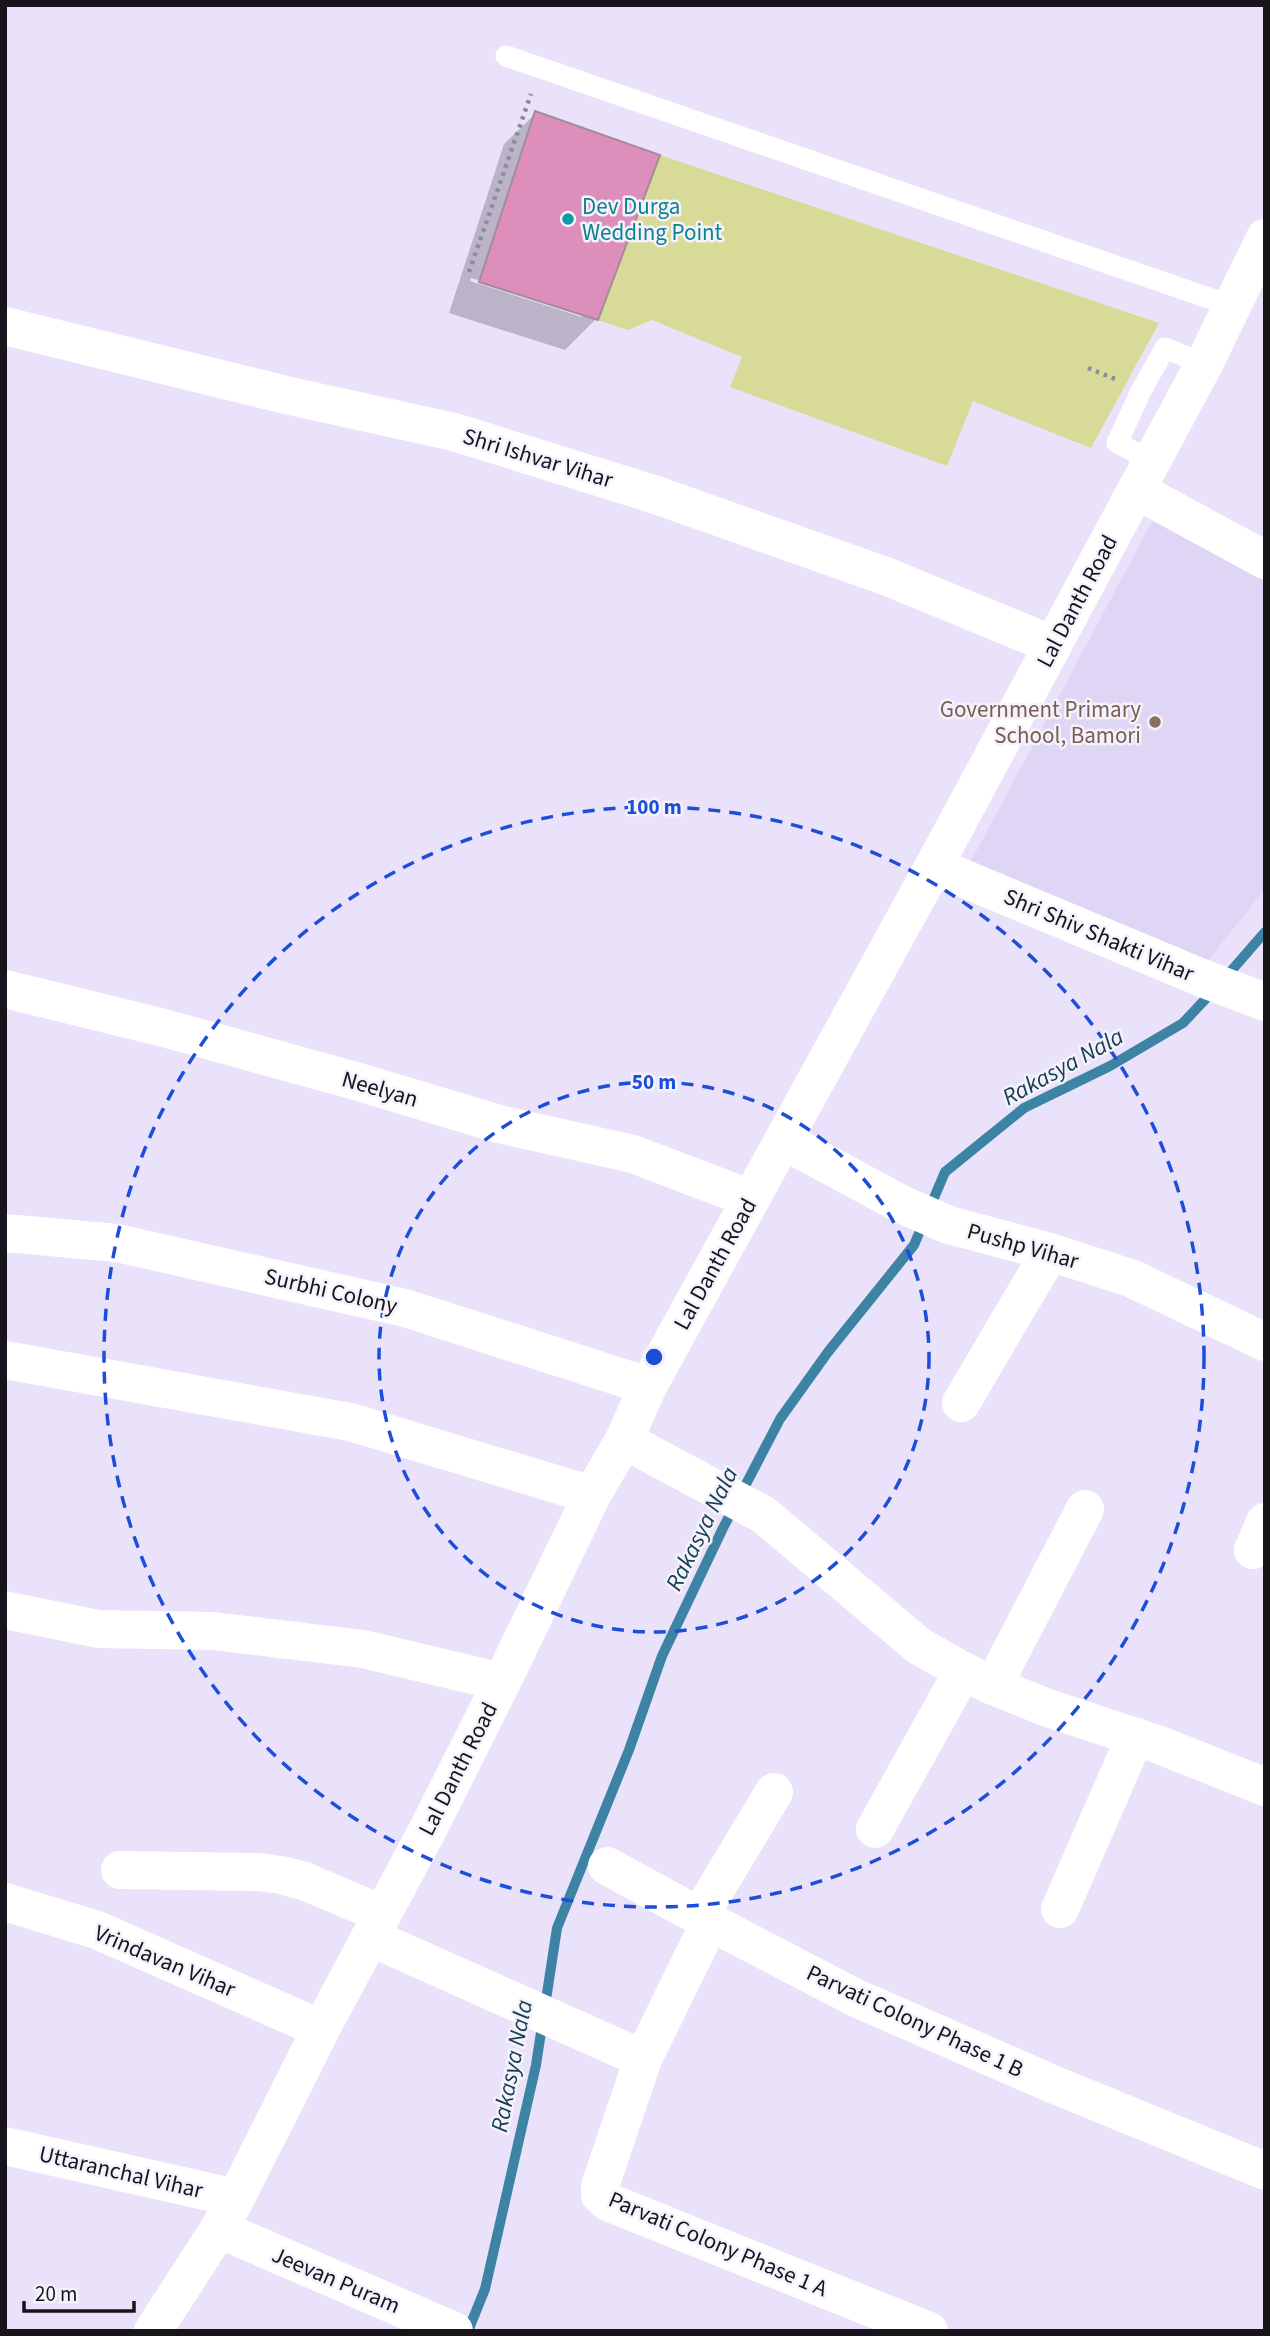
<svg xmlns="http://www.w3.org/2000/svg" width="1270" height="2336" viewBox="0 0 1270 2336" font-family="'Source Sans 3',sans-serif">
  <style>
    .built { fill: #dfd5f4 }
    .green { fill: #d7db97 }
    .shadow { fill: #0003; fill-rule: evenodd }
    .lines { fill: none; stroke-linecap: round; stroke-linejoin: round }
    .stream { stroke: #3d83a3; stroke-width: 10 }
    .building { fill: #de8eba; stroke: #a38c98; stroke-width: 2 }
    .path { stroke: #8f8a9b; stroke-width: 4.5; stroke-dasharray: 3.5 5; stroke-linecap: butt }
    .lane { stroke: #fff; stroke-width: 21 }
    .street { stroke: #fff; stroke-width: 38 }
    .secondary { stroke: #fff; stroke-width: 38 }
    .ring { fill: none; stroke: #1d4ed8; stroke-width: 3.5; stroke-dasharray: 12 9 }
    .culture-dot { fill: #0f9aa8; stroke: #f5f2fc; stroke-width: 2.5 }
    .education-dot { fill: #8d6e63; stroke: #f5f2fc; stroke-width: 2.5 }
    .labels { text-anchor: middle; dominant-baseline: central; stroke-width: 5; stroke-linejoin: round; paint-order: stroke }
    .culture-label { font-size: 23px; fill: #0d838f; stroke: #f5f2fc; text-anchor: start }
    .street-label { font-size: 23px; fill: #17141c; stroke: #f5f2fc }
    .education-label { font-size: 23px; fill: #785e54; stroke: #f5f2fc; text-anchor: end }
    .water-label { font-size: 24px; font-style: italic; fill: #144052; stroke: #f5f2fc }
    .centre { fill: #1d4ed8; stroke: #f5f2fc; stroke-width: 3.5 }
    .ring-label { font-size: 21px; text-anchor: middle; font-weight: bold; fill: #1d4ed8; stroke: #f5f2fc; stroke-width: 5; stroke-linejoin: round; paint-order: stroke }
  </style>
  <rect width="100%" height="100%" fill="#eae2fa"/>
  <polygon class="built" points="1154,518 1265,580 1265,889 1206,963 969,865"/>
  <polygon class="green" points="660,155 1159,323 1091,448 973,401 947,466 730,387 742,357 652,320 628,330 598,320"/>
  <path class="shadow" d="M536,113L596,319L565,350L449,313L504,144ZM471,278L582,313V317L470,281Z"/>
  <g class="lines">
    <g class="stream">
      <polyline points="1225,978 1265,932"/>
      <polyline points="468,2331 485,2289 536,2065 557,1928 629,1750 662,1656 723,1528 780,1419 828,1352 914,1245 945,1172 1024,1108 1110,1066 1183,1023 1214,990"/>
    </g>
  </g>
  <polygon class="building" points="535,111 660,155 598,320 479,282"/>
  <g class="lines">
    <g class="path">
      <polyline points="469,272 531,94"/>
      <polyline points="1088,368 1115,379"/>
    </g>
    <g class="lane">
      <polyline points="506,56 1232,306"/>
      <polyline points="1152,461 1117,443 1141,391 1165,348 1204,364"/>
    </g>
    <g class="street">
      <polyline points="5,326 290,396 454,432 656,495 888,577 1053,645"/>
      <polyline points="1136,490 1265,560"/>
      <polyline points="934,866 1207,980 1265,1002"/>
      <polyline points="5,989 160,1027 359,1082 499,1124 633,1154 751,1199"/>
      <polyline points="784,1141 903,1205 949,1225 1050,1252 1133,1279 1265,1342"/>
      <polyline points="5,1233 117,1243 405,1308 648,1386"/>
      <polyline points="5,1360 350,1422 592,1495"/>
      <polyline points="961,1403 1050,1252"/>
      <polyline points="624,1440 764,1515 919,1646 963,1671 993,1686 1045,1707 1157,1744 1265,1787"/>
      <polyline points="1253,1550 1265,1522"/>
      <polyline points="5,1610 98,1629 213,1631 363,1649 502,1682"/>
      <polyline points="993,1686 1085,1509"/>
      <polyline points="875,1829 963,1671"/>
      <polyline points="607,1866 710,1922"/>
      <polyline points="120,1870 259,1872 281,1875 304,1881 382,1914"/>
      <polyline points="5,1902 97,1930 321,2029"/>
      <polyline points="1060,1909 1135,1737"/>
      <polyline points="700,1915 774,1792"/>
      <polyline points="370,1937 643,2059"/>
      <polyline points="5,2146 236,2198"/>
      <polyline points="219,2229 454,2331"/>
      <polyline points="929,2331 608,2202 600,2195 600,2186 643,2059 710,1922 856,1998 1050,2083 1265,2171"/>
    </g>
    <polyline class="secondary" points="153,2331 219,2229 236,2198 321,2029 427,1831 502,1682 592,1495 624,1440 648,1386 934,866 1204,364 1265,238"/>
  </g>
  <g class="ring">
    <circle cx="654" cy="1357" r="275"/>
    <circle cx="654" cy="1357" r="550"/>
  </g>
  <circle class="culture-dot" cx="568" cy="219" r="7"/>
  <circle class="education-dot" cx="1155" cy="722" r="7"/>
  <g class="labels">
    <g class="culture-label">
      <text x="582" y="206">Dev Durga<tspan x="582" dy="26">Wedding Point</tspan></text>
    </g>
    <g class="street-label">
      <text transform="translate(538 458) rotate(17)">Shri Ishvar Vihar</text>
      <text transform="translate(1077 601) rotate(-62)">Lal Danth Road</text>
      <text transform="translate(1099 935) rotate(23)">Shri Shiv Shakti Vihar</text>
      <text transform="translate(380 1089) rotate(16)">Neelyan</text>
      <text transform="translate(1023 1246) rotate(16)">Pushp Vihar</text>
      <text transform="translate(715 1264) rotate(-61)">Lal Danth Road</text>
      <text transform="translate(331 1291) rotate(13)">Surbhi Colony</text>
      <text transform="translate(458 1769) rotate(-63)">Lal Danth Road</text>
      <text transform="translate(165 1961) rotate(23)">Vrindavan Vihar</text>
      <text transform="translate(915 2021) rotate(25)">Parvati Colony Phase 1 B</text>
      <text transform="translate(121 2172) rotate(13)">Uttaranchal Vihar</text>
      <text transform="translate(718 2244) rotate(23)">Parvati Colony Phase 1 A</text>
      <text transform="translate(336 2280) rotate(23)">Jeevan Puram</text>
    </g>
    <g class="education-label">
      <text x="1141" y="709">Government Primary<tspan x="1141" dy="26">School, Bamori</tspan></text>
    </g>
    <g class="water-label">
      <text transform="translate(1063 1067) rotate(-29)">Rakasya Nala</text>
      <text transform="translate(702 1529) rotate(-64)">Rakasya Nala</text>
      <text transform="translate(512 2066) rotate(-79)">Rakasya Nala</text>
    </g>
  </g>
  <circle cx="654" cy="1357" r="10" class="centre"/>
  <g class="ring-label">
    <text x="654" y="814">100 m</text>
    <text x="654" y="1089">50 m</text>
  </g>
  <rect width="1270" height="2336" fill="none" stroke="#17141c" stroke-width="14"/>
  <path d="M24 2301v10h110v-10" fill="none" stroke="#17141c" stroke-width="3.5"/>
  <text x="35" y="2301" font-size="21" fill="#17141c" stroke="#f5f2fc" stroke-width="5" paint-order="stroke">20 m</text>
</svg>
